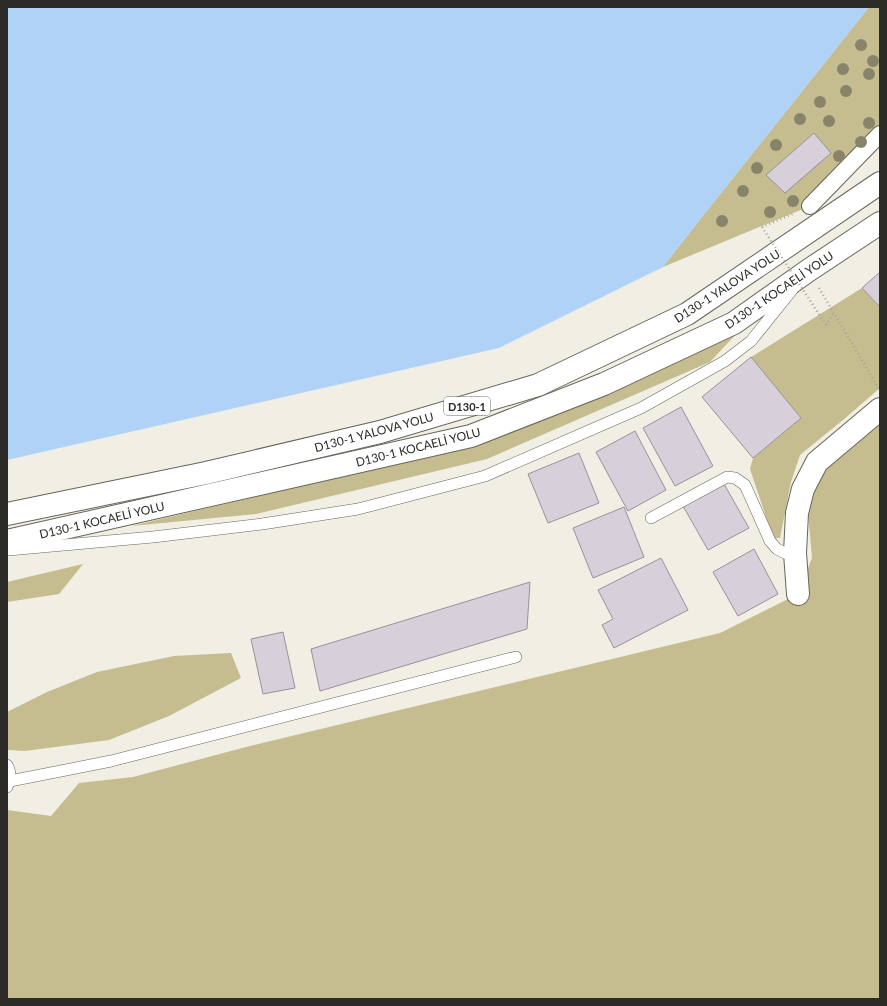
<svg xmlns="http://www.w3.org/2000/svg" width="887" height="1006" viewBox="0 0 887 1006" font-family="Lato,sans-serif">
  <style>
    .green { fill: #c5bd90 }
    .water { fill: #b1d2f7 }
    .building { fill: #d7d0da; stroke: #98919a }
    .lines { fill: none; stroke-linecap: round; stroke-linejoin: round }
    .service-casing { stroke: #67655b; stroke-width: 12 }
    .pedestrian-casing { stroke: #67655b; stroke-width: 18 }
    .minor-casing { stroke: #67655b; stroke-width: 24 }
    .trunk-casing { stroke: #67655b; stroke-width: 24 }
    .path { stroke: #a6a49b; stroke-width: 2.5; stroke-dasharray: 1 3; stroke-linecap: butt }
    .service { stroke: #fff; stroke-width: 11 }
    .pedestrian { stroke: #fff; stroke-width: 16 }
    .minor { stroke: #fff; stroke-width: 22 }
    .trunk { stroke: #fff; stroke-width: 22 }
    .path-bridge { stroke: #a6a49b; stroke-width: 2.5; stroke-dasharray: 1 3; stroke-linecap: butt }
    .tree { fill: #888469 }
    .labels { text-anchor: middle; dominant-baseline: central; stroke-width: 3; stroke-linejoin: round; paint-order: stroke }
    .shield { fill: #fff; stroke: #6b6b68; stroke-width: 1 }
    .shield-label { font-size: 11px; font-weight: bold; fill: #2c2b27 }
    .street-label { font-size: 12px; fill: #2c2b27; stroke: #fff }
  </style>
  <rect width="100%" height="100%" fill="#f1efe3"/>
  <g class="green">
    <polygon points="869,7 880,7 880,134 810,206 663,267 690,232"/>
    <polygon points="862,288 880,307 880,388 843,420 800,455 791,482 780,538 773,538 750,469 753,458 801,418 751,357"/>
    <polygon points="740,330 710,362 487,459 256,514 131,526 480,444"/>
    <polygon points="880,423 880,999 7,999 7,810 51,816 79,783 133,777 246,747 720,633 798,594 812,558 808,513 814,492 827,465 846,453"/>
    <polygon points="83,564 59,594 7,602 7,582"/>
    <polygon points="231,653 241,678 169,716 109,740 25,751 7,750 7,712 47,692 97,672 174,656"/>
  </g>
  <polygon class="water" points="7,7 869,7 690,232 663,267 499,348 7,460"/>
  <g class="building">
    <polygon points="814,133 831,153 785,193 766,175"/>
    <polygon points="880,272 880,307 862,288"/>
    <polygon points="751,357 801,418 753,458 702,397"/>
    <polygon points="681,407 713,466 675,486 643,428"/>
    <polygon points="635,431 666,490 628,511 596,452"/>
    <polygon points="579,453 599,503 548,523 528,474"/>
    <polygon points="724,484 749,528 708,550 683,506"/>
    <polygon points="624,507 644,557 593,578 573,528"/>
    <polygon points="754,549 778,594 738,616 713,572"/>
    <polygon points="661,558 688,610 614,648 602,625 613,619 598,590"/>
    <polygon points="530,582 527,629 320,691 311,649"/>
    <polygon points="283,632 295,688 263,694 251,639"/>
  </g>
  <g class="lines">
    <defs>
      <g id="service">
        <polyline points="651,518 727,477 735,478 745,485 770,541 777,549 785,553 795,553"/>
        <polyline points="8,550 153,537 262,524 358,509 485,476 641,408 725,361 751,341 792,290"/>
        <path d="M7,765C11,772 11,779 7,787"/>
        <polyline points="10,781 111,761 516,657"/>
      </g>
      <polyline id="pedestrian" points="810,206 880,134"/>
      <polyline id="minor" points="798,594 795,553 797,513 803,489 817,462 880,409"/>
      <g id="trunk">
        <polyline points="7,514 206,473 380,432 538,385 687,314 880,183"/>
        <polyline points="7,541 471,436 604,384 734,323 809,270 880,223"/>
      </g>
    </defs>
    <use href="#service" class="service-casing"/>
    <use href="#pedestrian" class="pedestrian-casing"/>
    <use href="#minor" class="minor-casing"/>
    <use href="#trunk" class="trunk-casing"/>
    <g class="path">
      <polyline points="762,227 795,213"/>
      <polyline points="819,288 879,389"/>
      <polyline points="826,325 834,313"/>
    </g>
    <use href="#service" class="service"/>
    <use href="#pedestrian" class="pedestrian"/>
    <use href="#minor" class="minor"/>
    <use href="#trunk" class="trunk"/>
    <polyline class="path-bridge" points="762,227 826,325"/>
  </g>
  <g class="tree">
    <circle cx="861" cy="45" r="6"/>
    <circle cx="873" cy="61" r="6"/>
    <circle cx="843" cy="69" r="6"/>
    <circle cx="869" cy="74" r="6"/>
    <circle cx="846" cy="91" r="6"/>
    <circle cx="820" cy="102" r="6"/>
    <circle cx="800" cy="119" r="6"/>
    <circle cx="829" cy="121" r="6"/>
    <circle cx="869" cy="123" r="6"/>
    <circle cx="861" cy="142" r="6"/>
    <circle cx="776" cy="145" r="6"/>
    <circle cx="839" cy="156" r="6"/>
    <circle cx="757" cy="168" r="6"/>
    <circle cx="743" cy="191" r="6"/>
    <circle cx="793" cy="201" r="6"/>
    <circle cx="770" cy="212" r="6"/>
    <circle cx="722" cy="221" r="6"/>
  </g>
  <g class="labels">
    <rect class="shield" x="444" y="397" width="46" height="18" rx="3"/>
    <g class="shield-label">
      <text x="467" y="406">D130-1</text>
    </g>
    <g class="street-label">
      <text transform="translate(727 286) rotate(-33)">D130-1 YALOVA YOLU</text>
      <text transform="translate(779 290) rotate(-34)">D130-1 KOCAELİ YOLU</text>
      <text transform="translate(374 432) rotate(-15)">D130-1 YALOVA YOLU</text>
      <text transform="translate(418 447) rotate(-14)">D130-1 KOCAELİ YOLU</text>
      <text transform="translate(102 520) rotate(-13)">D130-1 KOCAELİ YOLU</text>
    </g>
  </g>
  <rect width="887" height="1006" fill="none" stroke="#2c2b27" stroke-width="16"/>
</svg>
